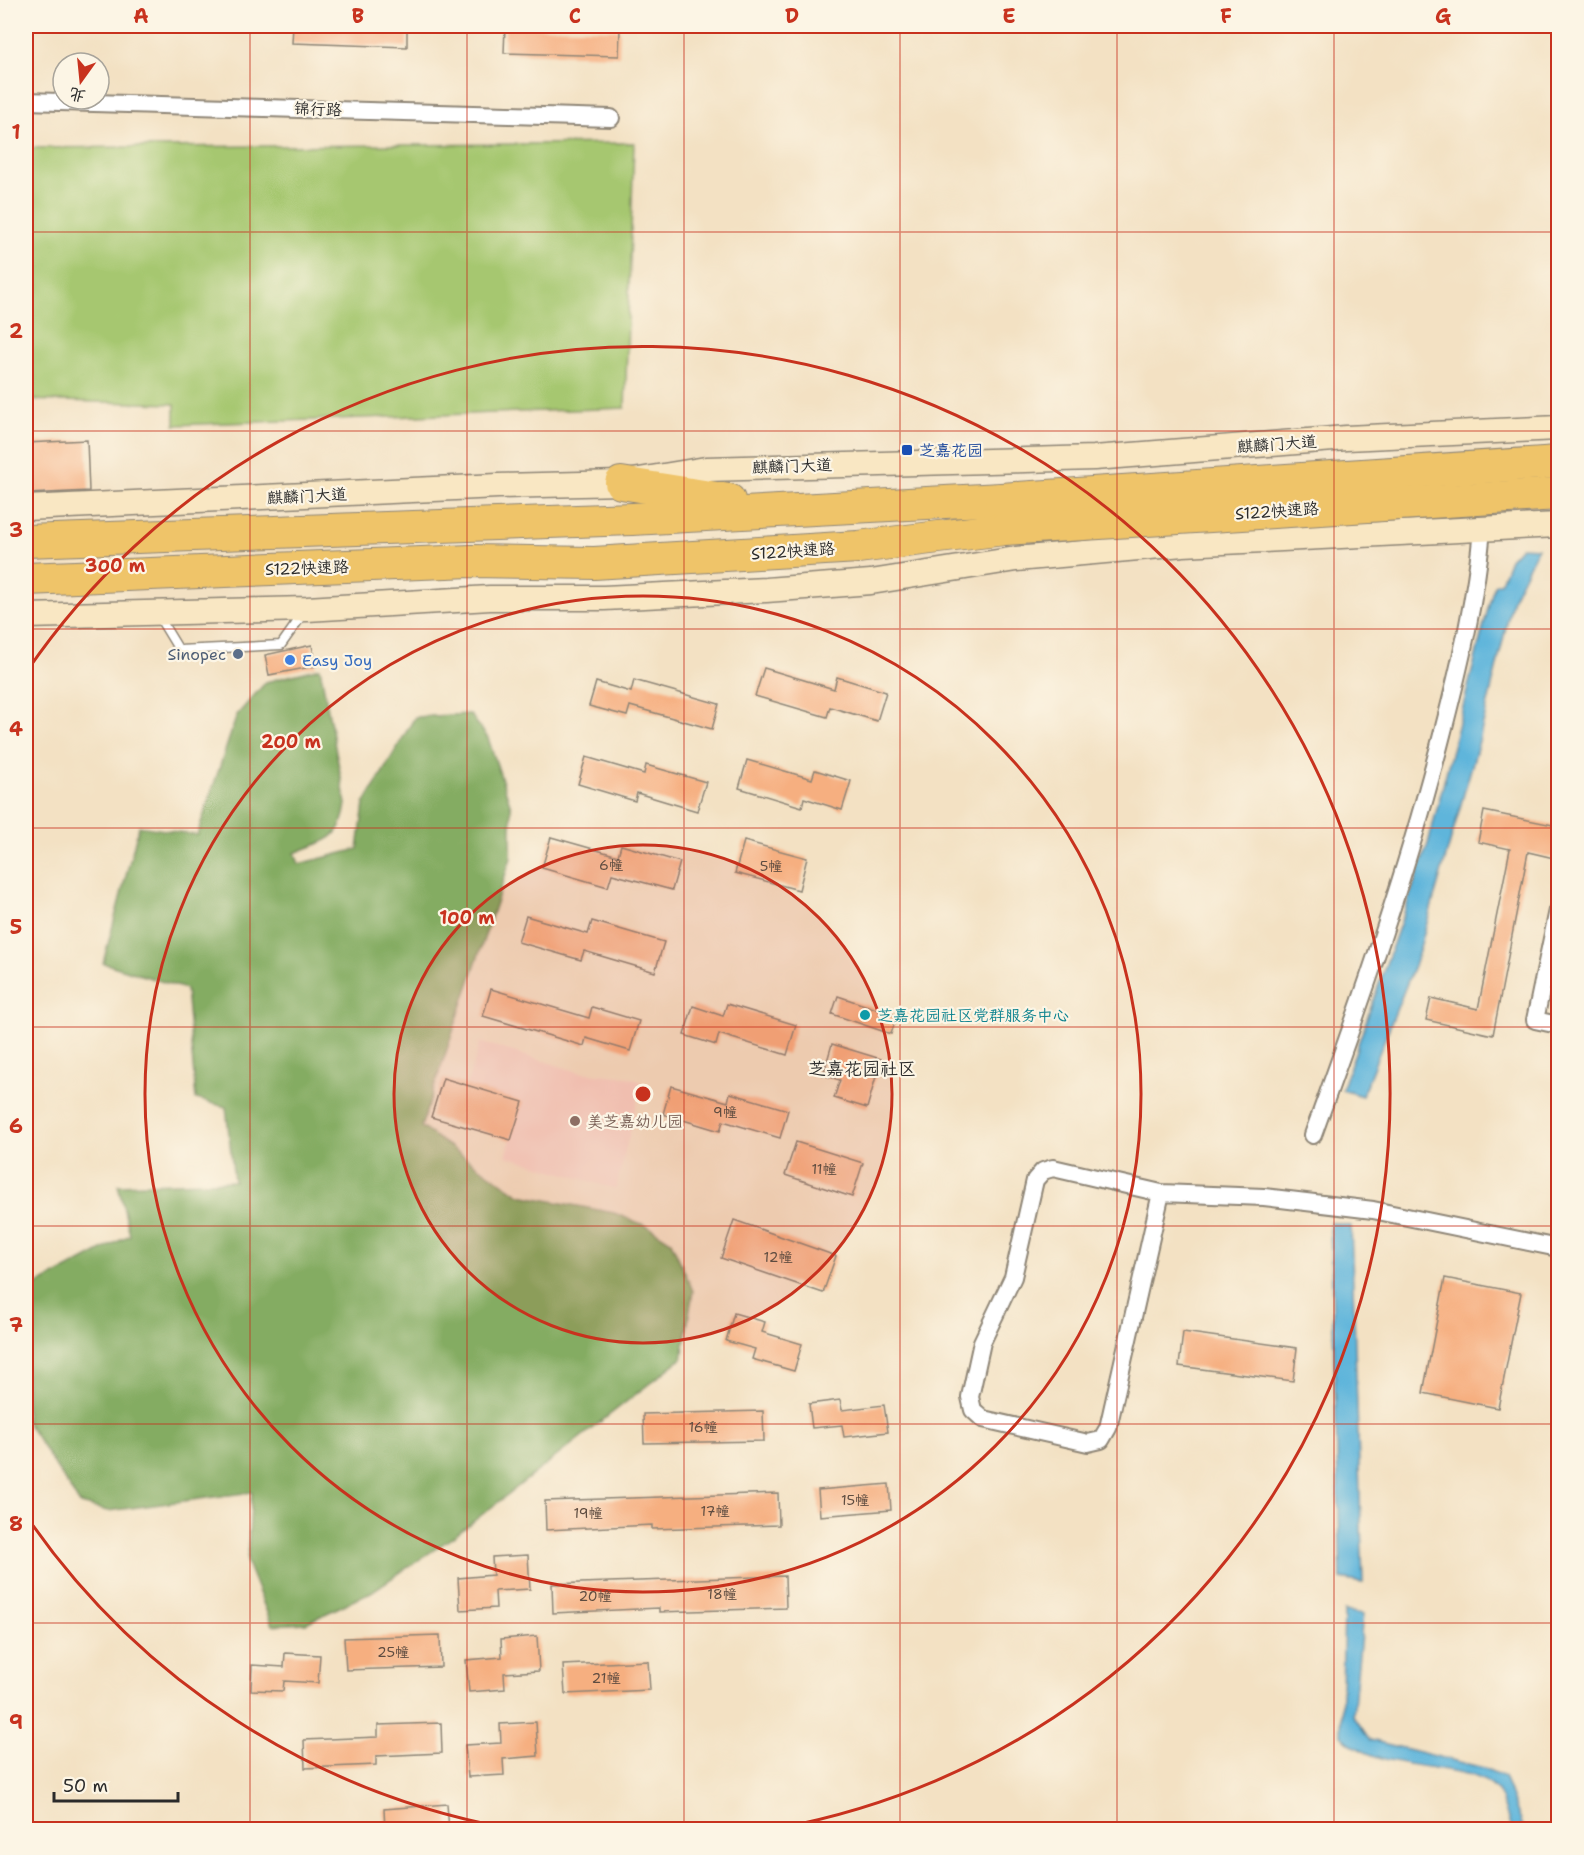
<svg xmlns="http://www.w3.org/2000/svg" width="1584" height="1855" viewBox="0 0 1584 1855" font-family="'Shantell Sans','LXGW WenKai TC',sans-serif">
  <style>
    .built { fill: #f6d2c3 }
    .green { fill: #a6c770; stroke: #68794e; stroke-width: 1.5 }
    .forest { fill: #84ac62; stroke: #586c46; stroke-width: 1.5 }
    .water { fill: #5eb5db; stroke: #447083; stroke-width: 1.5 }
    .building { fill: #f6af80 }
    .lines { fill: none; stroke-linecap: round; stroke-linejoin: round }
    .lane-casing { stroke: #8f8677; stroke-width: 11 }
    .street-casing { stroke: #8f8677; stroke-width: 20 }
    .secondary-casing { stroke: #8f8677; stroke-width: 27 }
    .highway-casing { stroke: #8f8677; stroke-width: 34 }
    .lane { stroke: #fff; stroke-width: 8 }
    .street { stroke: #fff; stroke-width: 16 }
    .secondary { stroke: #f9e7c3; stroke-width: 24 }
    .highway { stroke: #efc469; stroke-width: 32 }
    .highway-bridge-casing { stroke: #8f8677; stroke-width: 34; stroke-linecap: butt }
    .highway-bridge { stroke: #efc469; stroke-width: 32 }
    .grid { fill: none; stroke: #c8321e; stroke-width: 1.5; stroke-opacity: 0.55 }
    .ring { fill: none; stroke: #c8321e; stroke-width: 3 }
    .transit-dot { fill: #1a4fb4; stroke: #fcf5e5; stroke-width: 2 }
    .service-dot { fill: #5c6f8a; stroke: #fcf5e5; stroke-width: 2 }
    .shop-dot { fill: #3f7fe0; stroke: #fcf5e5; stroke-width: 2 }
    .culture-dot { fill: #0f9aa8; stroke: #fcf5e5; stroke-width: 2 }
    .education-dot { fill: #8d6e63; stroke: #fcf5e5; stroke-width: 2 }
    .labels { text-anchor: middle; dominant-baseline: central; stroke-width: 4.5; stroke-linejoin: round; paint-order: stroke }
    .number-label { font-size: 14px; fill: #5e4c40 }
    .street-label { font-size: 16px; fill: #2b2b2b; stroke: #fcf5e5 }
    .transit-label { font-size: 16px; fill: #164399; stroke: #fcf5e5; text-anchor: start }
    .service-label { font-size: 16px; fill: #4e5e75; stroke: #fcf5e5; text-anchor: end }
    .shop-label { font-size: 16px; fill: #366cbe; stroke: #fcf5e5; text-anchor: start }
    .culture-label { font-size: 16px; fill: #0d838f; stroke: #fcf5e5; text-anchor: start }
    .education-label { font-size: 16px; fill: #785e54; stroke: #fcf5e5; text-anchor: start }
    .neighbourhood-label { font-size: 18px; fill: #2b2b2b; stroke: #fcf5e5 }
    .centre { fill: #c8321e; stroke: #fcf5e5; stroke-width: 3 }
    .ring-label { font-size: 18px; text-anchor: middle; font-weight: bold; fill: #c8321e; stroke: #fcf5e5; stroke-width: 4.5; stroke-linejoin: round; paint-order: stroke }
    .neatline { fill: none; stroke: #c8321e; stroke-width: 2 }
    .grid-label { font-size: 20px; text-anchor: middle; font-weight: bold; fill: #c8321e }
  </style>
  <rect width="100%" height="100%" fill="#fcf5e5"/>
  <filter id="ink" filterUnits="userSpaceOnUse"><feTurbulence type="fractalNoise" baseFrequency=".0167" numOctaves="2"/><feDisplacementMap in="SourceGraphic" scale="12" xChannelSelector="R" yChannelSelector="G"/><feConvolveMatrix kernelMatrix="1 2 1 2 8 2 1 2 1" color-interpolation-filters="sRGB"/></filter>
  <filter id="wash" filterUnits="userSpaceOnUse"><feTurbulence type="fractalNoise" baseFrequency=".008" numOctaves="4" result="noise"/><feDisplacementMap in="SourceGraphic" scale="24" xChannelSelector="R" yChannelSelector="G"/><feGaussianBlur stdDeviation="1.35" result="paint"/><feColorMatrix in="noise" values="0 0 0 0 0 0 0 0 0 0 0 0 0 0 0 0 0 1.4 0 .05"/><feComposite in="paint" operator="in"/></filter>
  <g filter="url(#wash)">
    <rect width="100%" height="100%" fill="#f3e1c3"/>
    <polygon class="built" points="480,1042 579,1072 628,1077 642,1082 616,1189 506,1156 522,1102 467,1085"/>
    <polygon class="green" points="634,143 625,408 175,425 175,404 26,400 26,148"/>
    <path class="forest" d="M320,668L346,804C341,842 327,839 295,853L299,864L358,849L364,804L415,717L470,714L488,738L511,807V858L421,1127L520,1195L614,1213L649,1227L671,1241L693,1291L682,1358L456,1535L371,1592L306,1623L272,1625L247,1563L252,1492L108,1511L80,1504L26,1421V1291L130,1235L118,1185L234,1181L226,1107L196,1099L186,989L103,963L139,826L197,835L237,715L266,682Z"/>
    <g class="water">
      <polygon points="1521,547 1538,548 1513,598 1479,741 1417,958 1362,1096 1342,1090 1428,844 1494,585 1501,582 1510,559"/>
      <polygon points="1330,1222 1351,1226 1363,1583 1341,1579"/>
      <path d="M1344,1611L1363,1614L1353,1715L1370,1740L1484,1768L1504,1777L1524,1829H1511C1507,1818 1504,1800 1496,1790C1473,1759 1379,1777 1341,1735Z"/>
    </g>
    <g id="blocks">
      <g class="building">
        <polygon points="293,26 407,26 407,47 292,43"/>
        <polygon points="505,27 620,30 619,56 504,53"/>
        <polygon points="87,440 89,491 26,494 26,443"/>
        <polygon points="312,645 316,666 269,675 265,655"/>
        <polygon points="764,668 834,689 837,677 886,692 877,721 830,707 827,717 755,696"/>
        <polygon points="634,680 719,704 712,729 630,706 627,716 589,706 596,682 631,692"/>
        <polygon points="586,757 644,774 646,765 706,782 697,811 637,793 635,801 578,784"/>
        <polygon points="747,760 812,779 815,770 851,781 842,810 804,798 802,807 739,788"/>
        <polygon points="1484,811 1558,826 1558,859 1528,852 1493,1035 1426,1020 1431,998 1478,1009 1510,849 1478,842"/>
        <polygon points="551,837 618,856 621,845 680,862 672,890 612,874 608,887 542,868"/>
        <polygon points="744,841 807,858 799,890 735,873"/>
        <polygon points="526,916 588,934 592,921 664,942 655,972 584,951 581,960 518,942"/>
        <polygon points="491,989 589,1018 592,1007 639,1021 630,1051 586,1038 584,1046 483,1016"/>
        <polygon points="838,996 897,1016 891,1034 832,1014"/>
        <polygon points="727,1004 796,1025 787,1055 719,1034 716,1045 684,1035 693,1006 723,1016"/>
        <polygon points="832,1044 881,1059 867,1108 834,1098 840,1080 823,1075"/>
        <polygon points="443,1078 523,1102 511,1140 431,1117"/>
        <polygon points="671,1086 728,1102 730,1093 788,1110 780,1138 723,1121 720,1131 663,1114"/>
        <polygon points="796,1142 863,1163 852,1197 785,1175"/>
        <polygon points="734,1220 836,1256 823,1293 721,1258"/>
        <polygon points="1445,1278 1521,1293 1498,1408 1423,1393"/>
        <polygon points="734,1313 765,1322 762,1332 802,1344 794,1371 752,1359 755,1349 726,1341"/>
        <polygon points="1183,1332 1297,1348 1293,1381 1179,1366"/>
        <polygon points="840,1400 842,1410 884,1405 888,1432 844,1437 842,1425 812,1428 809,1404"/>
        <polygon points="763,1411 764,1441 644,1443 643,1414"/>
        <polygon points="889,1484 891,1510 820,1516 818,1490"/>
        <polygon points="778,1493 779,1525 652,1529 652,1525 546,1530 545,1501"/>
        <polygon points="528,1555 530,1589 495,1591 496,1608 460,1610 458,1578 493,1575 492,1557"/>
        <polygon points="785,1576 786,1608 659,1612 659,1608 553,1613 552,1584"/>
        <polygon points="440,1635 441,1667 346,1670 344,1638"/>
        <polygon points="537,1636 539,1671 504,1673 505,1689 469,1692 466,1660 502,1657 501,1639"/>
        <polygon points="285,1653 320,1655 318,1683 284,1681 283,1691 251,1690 252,1665 284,1667"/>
        <polygon points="648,1661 650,1690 565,1694 563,1665"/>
        <polygon points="536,1722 538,1756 503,1759 504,1775 468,1777 465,1745 501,1743 500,1724"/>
        <polygon points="441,1723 442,1753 376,1756 376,1765 305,1768 304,1740 378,1737 378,1725"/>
        <polygon points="447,1804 449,1830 385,1830 384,1809"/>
      </g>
    </g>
  </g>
  <g filter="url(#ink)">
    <use href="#blocks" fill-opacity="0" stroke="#8f8677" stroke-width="1.5"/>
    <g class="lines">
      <defs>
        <polyline id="lane" points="159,617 179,650 281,645 303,614"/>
        <g id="street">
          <polyline points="26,101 611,118"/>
          <polyline points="1558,910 1535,1020 1558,1025"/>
          <path d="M1313,1135C1362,1000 1409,866 1444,727C1461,661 1476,597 1482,530"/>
          <polyline points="1161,1193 1108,1428 1101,1440 1088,1443 983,1419 973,1410 970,1397 982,1342 1013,1277 1035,1180 1043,1171 1053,1168 1161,1193 1264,1197 1373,1210 1558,1248"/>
        </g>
        <g id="secondary">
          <polyline points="26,508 498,486 621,483 706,469 1094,458 1346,438 1558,428"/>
          <polyline points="26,616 307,609 490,598 604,598 766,590 871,582 1016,559 1183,544 1558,525"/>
        </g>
        <g id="highway">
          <polyline points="621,483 729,500"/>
          <polyline points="26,541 632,519 1001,499"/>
          <polyline points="26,579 471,561 594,563 858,547 1004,529"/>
        </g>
      </defs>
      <use href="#lane" class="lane-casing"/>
      <use href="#street" class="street-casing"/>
      <use href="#secondary" class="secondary-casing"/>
      <use href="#highway" class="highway-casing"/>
      <use href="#lane" class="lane"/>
      <use href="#street" class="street"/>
      <use href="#secondary" class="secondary"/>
      <use href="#highway" class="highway"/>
      <defs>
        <g id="highway-bridge">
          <polyline points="1001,499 1558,462"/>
          <polyline points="1004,529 1558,494"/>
        </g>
      </defs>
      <use href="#highway-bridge" class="highway-bridge-casing"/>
      <use href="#highway-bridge" class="highway-bridge"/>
    </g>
  </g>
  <path class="grid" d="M250,26V1830M467,26V1830M684,26V1830M900,26V1830M1117,26V1830M1334,26V1830M26,232H1558M26,431H1558M26,629H1558M26,828H1558M26,1027H1558M26,1226H1558M26,1424H1558M26,1623H1558"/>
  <circle cx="643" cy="1094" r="249" fill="#c8321e" fill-opacity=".12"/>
  <g class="ring">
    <circle cx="643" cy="1094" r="249"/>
    <circle cx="643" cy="1094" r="498"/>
    <path d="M507 1828A747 747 0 0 1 27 1517M27 671A747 747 0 1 1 779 1828"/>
  </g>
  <rect class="transit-dot" x="901" y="444" width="12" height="12" rx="3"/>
  <circle class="service-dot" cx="238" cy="654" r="6"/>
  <circle class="shop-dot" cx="290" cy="660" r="6"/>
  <circle class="culture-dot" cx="865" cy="1015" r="6"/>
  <circle class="education-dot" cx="575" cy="1121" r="6"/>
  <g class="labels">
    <g class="number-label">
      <text x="611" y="865">6幢</text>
      <text x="771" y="866">5幢</text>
      <text x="725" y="1112">9幢</text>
      <text x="824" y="1169">11幢</text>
      <text x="778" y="1257">12幢</text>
      <text x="703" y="1427">16幢</text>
      <text x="855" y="1500">15幢</text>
      <text x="715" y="1511">17幢</text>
      <text x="588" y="1513">19幢</text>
      <text x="722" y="1594">18幢</text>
      <text x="595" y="1596">20幢</text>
      <text x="393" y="1652">25幢</text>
      <text x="606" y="1678">21幢</text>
    </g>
    <g class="street-label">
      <text transform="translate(318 109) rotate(2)">锦行路</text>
      <text transform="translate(1277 444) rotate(-4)">麒麟门大道</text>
      <text transform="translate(792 466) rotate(-2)">麒麟门大道</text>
      <text transform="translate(307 496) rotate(-3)">麒麟门大道</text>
      <text transform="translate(1277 511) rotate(-4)">S122快速路</text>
      <text transform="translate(793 551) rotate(-4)">S122快速路</text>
      <text transform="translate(307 568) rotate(-2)">S122快速路</text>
    </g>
    <g class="transit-label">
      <text x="919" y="450">芝嘉花园</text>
    </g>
    <g class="service-label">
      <text x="226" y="654">Sinopec</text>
    </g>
    <g class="shop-label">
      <text x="302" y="660">Easy Joy</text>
    </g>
    <g class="culture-label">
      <text x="877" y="1015">芝嘉花园社区党群服务中心</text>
    </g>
    <g class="education-label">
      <text x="587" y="1121">美芝嘉幼儿园</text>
    </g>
    <g class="neighbourhood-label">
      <text x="862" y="1069">芝嘉花园社区</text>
    </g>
  </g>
  <circle cx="643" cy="1094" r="9" class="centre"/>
  <g class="ring-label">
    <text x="115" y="572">300 m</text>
    <text x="291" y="748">200 m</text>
    <text x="467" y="924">100 m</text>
  </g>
  <rect width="1584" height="1855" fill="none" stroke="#fcf5e5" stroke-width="66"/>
  <g transform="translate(81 81) rotate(195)"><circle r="28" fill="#fcf5e5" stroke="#a8a49b" stroke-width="1.5"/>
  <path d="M0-4.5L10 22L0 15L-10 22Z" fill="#c8321e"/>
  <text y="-9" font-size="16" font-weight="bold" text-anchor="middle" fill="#2b2b2b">北</text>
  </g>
  <path d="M54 1792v9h124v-9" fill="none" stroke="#2b2b2b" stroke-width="3"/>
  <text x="63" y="1792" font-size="18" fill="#2b2b2b" stroke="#fcf5e5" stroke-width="4.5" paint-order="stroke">50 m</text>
  <rect x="33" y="33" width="1518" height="1789" class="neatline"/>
  <g class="grid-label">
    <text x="141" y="23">A</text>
    <text x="358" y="23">B</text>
    <text x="575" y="23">C</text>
    <text x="792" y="23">D</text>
    <text x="1009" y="23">E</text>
    <text x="1226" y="23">F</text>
    <text x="1443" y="23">G</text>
    <text x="16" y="139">1</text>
    <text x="16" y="338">2</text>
    <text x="16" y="537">3</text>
    <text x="16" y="736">4</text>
    <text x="16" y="934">5</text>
    <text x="16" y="1133">6</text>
    <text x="16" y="1332">7</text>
    <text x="16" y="1531">8</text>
    <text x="16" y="1729">9</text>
  </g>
</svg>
